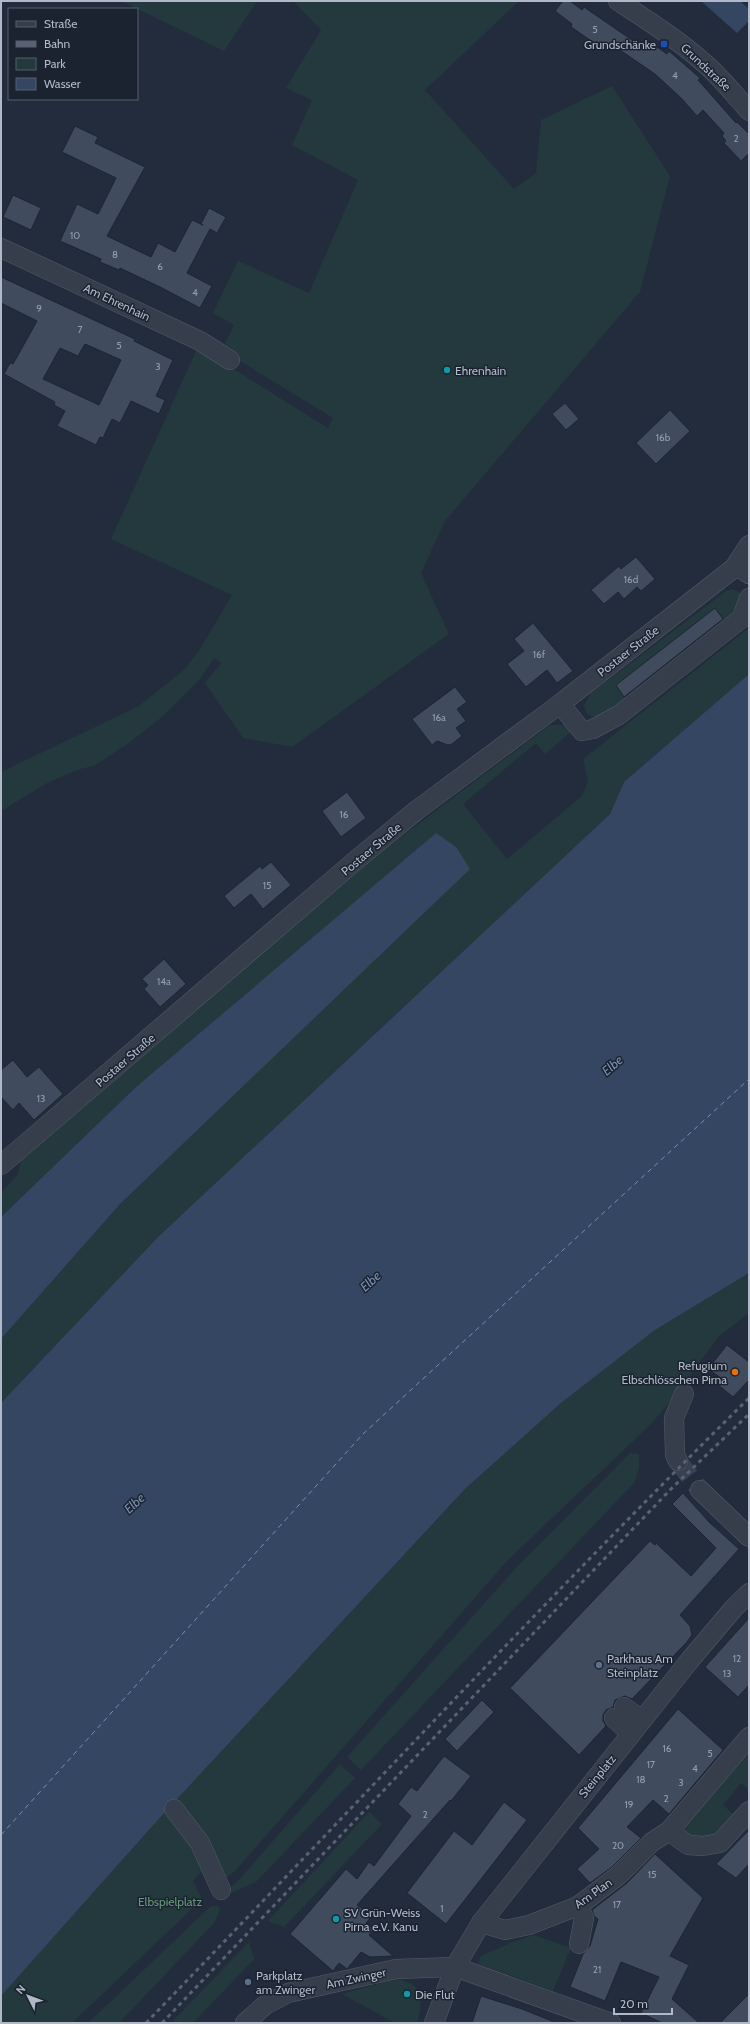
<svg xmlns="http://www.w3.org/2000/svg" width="750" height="2024" viewBox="0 0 750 2024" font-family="Cabin,sans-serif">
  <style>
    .green { fill: #24393d }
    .water { fill: #354663 }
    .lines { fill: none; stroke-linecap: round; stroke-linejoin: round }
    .ferry { stroke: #788eb0; stroke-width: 1; stroke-dasharray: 5 4; stroke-linecap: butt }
    .building { fill: #414b5e; stroke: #1d2533; fill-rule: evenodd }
    .minor-tunnel { stroke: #374151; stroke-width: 19; stroke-dasharray: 19 10; stroke-linecap: butt }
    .minor-casing { stroke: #545c6a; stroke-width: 20 }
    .minor { stroke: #363e4c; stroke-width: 19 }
    .rail { stroke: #586273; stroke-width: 3; stroke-dasharray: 4 4; stroke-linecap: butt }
    .transit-dot { fill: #1a4fb4; stroke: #1b2331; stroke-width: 1.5 }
    .culture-dot { fill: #0f9aa8; stroke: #1b2331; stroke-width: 1.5 }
    .food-dot { fill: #e8710a; stroke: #1b2331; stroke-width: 1.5 }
    .service-dot { fill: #5c6f8a; stroke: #1b2331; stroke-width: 1.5 }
    .labels { text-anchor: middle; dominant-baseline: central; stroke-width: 3; stroke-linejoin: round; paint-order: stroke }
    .number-label { font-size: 10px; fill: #959eae }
    .poi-label { font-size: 12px; fill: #b1b9c8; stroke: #1b2331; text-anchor: start }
    .street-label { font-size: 12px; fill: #b1b9c8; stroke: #1b2331 }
    .park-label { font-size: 12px; fill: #689975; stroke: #1b2331 }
    .water-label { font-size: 13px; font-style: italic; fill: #788eb0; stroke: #1b2331 }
  </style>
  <rect width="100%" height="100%" fill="#222c3c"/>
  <g class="green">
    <polygon points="121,1 257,1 224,51"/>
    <polygon points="293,1 519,1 425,90 514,189 536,173 541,120 612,86 670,176 640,292 445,521 421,573 449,634 292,747 243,738 205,683 221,663 214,658 200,679 162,717 126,745 94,766 80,769 49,782 1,811 1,772 139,706 185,669 200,649 232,595 111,539 196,351 229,366 328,428 333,418 235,358 237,352 225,344 234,325 213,313 238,261 309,293 358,180 292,145 312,100 286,88 321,30"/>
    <path d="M731,589L740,592C744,608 738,612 725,621L715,608L616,685L626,699C614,708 602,723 587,714L584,706L590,694L726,591Z"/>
    <polygon points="749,628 749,674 624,782 610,814 158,1237 1,1403 1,1339 121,1203 456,847 435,834 136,1087 1,1217 1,1193 18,1174 21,1159 125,1067 377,855 550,725 564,725 572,731 545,754 536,743 463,804 507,859 582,796 588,781 583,759"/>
    <polygon points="749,1273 749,1313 718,1337 679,1391 652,1423 507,1561 235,1871 222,1881 176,1800 466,1488 561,1403 655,1330"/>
    <polygon points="630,1453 639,1454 639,1469 634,1483 361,1770 347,1757 515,1569"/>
    <polygon points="749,1753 749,1789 741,1783 723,1805 735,1816 713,1840 687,1835 684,1828"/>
    <polygon points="340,1764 355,1778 256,1882 231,1893 228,1889 238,1881"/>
    <polygon points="165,1812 194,1848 204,1869 193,1881 202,1899 72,2023 1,2023 1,1996"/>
    <polygon points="369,1812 382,1824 284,1927 268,1921"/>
    <polygon points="211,1906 218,1906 220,1910 214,1923 119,2023 88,2023"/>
    <polygon points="534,1935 571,1948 553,1991 478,1964 481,1956 512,1942"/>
    <polygon points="249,1942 254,1959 193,2023 171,2023"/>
    <path d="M396,1979C425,1984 423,2000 417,2023H395L342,1994Z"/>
  </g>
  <g class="water">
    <polygon points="701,1 740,1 749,9 749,21 737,33"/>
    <polygon points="749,674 749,1273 655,1330 561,1403 466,1488 165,1812 1,1996 1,1403 158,1237 610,814 624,782"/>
    <polygon points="436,833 456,847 470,869 121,1203 1,1339 1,1217 136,1087"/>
  </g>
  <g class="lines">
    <polyline class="ferry" points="1,1835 363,1434 749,1079"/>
  </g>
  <g class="building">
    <polygon points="563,1 570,1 582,10 584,7 642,47 647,40 667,54 669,51 700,78 698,80 736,123 737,122 749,134 749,153 741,161 724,143 726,141 722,136 724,133 703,110 697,116 681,98 655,74 611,44 606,51 571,27 572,24 555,11"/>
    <polygon points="75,126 98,137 95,143 145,167 107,236 151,257 158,243 175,252 192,220 203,225 201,224 209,208 226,217 217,233 210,229 187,273 212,286 200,308 162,288 120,268 119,270 100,262 101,259 60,241 77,204 98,214 116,178 62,152"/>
    <polygon points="13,195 41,208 31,230 3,217"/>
    <path d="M1,277L135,339L134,341L173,360L156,396L165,400L159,414L131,401L120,423L112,419L103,438L100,437L96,445L57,426L65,411L54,405L55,402L4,374L10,363L13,364L37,321L1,303ZM85,344L121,360L99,405L43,379L60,348L78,356Z"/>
    <polygon points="565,403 579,419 566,430 552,414"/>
    <polygon points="670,410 690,431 656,464 636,443"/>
    <polygon points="636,557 655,579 641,591 637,587 624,599 618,592 604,604 591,590 619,566 621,569"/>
    <polygon points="715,608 723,619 624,697 616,685"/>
    <polygon points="533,623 573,671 557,683 547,670 526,687 507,664 524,651 514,639"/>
    <polygon points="455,687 467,702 457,709 466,721 456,728 462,736 452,744 448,745 437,741 432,745 412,719"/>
    <polygon points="347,792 366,818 341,837 322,811"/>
    <polygon points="271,862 291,885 263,909 251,894 234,908 224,896 260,866 262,869"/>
    <polygon points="164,959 186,984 160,1007 144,989 148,985 142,979"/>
    <polygon points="13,1060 27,1077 39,1067 63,1094 34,1120 19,1103 13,1110 1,1097 1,1070"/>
    <polygon points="727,1345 749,1362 749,1380 733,1397 716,1383 721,1378 708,1369"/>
    <polygon points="683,1493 709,1522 739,1549 680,1615 690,1626 692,1635 687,1642 632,1699 625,1696 615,1700 613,1707 606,1710 603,1715 603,1721 606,1726 579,1755 510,1688 650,1541 655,1545 656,1543 691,1576 716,1548 672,1504"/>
    <polygon points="749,1618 749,1685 738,1697 705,1667"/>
    <polygon points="482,1700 494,1712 457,1751 445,1739"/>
    <polygon points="678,1709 723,1750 669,1814 653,1800 627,1827 641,1838 612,1867 590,1883 577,1869 599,1849 578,1828"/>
    <polygon points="444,1756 471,1776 451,1801 450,1800 357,1905 372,1916 366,1923 374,1929 369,1935 393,1956 370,1957 361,1952 347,1969 339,1963 333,1971 290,1934 346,1869 357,1879 369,1862 374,1866 411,1816 398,1804 411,1787 417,1791"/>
    <polygon points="504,1802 527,1820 446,1924 407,1893 454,1831 472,1845"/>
    <polygon points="749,1830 749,1864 736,1878 716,1864"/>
    <polygon points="655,1854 703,1898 670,1956 689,1965 672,1999 699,2023 662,2023 641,2013 659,1977 621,1962 605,2001 570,1987 583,1954 590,1946 598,1919 594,1916 592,1910 627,1883"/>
    <polygon points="749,1994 749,2023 720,2023"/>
    <polygon points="481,1996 522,2009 552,2021 552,2023 472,2023"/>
  </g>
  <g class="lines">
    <polyline class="minor-tunnel" points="678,1461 700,1490"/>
    <defs>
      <g id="minor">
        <path d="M618,1C647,20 677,39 703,62C720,76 734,94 749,111"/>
        <polyline points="1,248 200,341 230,360"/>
        <polyline points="734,568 742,569 749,574"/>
        <polyline points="560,704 582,731 593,729 619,715 742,618 749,598"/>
        <polyline points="1,1165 355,861 417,810 560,704 734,568 749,545"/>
        <polyline points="678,1461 675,1455 674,1418 684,1394"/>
        <polyline points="700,1490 749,1537"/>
        <polyline points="624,1707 642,1720"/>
        <polyline points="614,1718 631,1734"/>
        <polyline points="174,1809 200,1843 221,1890"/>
        <polyline points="669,1831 688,1845 703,1846 720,1843 749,1811"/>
        <polyline points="578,1906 584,1918 579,1944"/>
        <polyline points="481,1923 505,1930 529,1925 578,1906 619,1875 652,1842 669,1831 749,1737"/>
        <polyline points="245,2023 265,2005 288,1993 396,1969 455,1967 611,2023"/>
        <polyline points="434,2023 455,1967 481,1923 690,1660 733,1609 749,1593"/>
      </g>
    </defs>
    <use href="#minor" class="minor-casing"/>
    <use href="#minor" class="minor"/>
    <g class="rail">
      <path d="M146,2023C347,1815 543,1601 749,1398"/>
      <polyline points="162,2023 670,1490 749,1414"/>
    </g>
  </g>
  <rect class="transit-dot" x="660" y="40" width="8" height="8" rx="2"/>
  <g class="culture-dot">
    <circle cx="447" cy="370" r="4"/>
    <circle cx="336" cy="1919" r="4"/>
    <circle cx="407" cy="1994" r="4"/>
  </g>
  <circle class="food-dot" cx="735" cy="1372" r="4"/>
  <g class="service-dot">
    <circle cx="599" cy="1665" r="4"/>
    <circle cx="248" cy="1982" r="4"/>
  </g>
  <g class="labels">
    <g class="number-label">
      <text x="595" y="29">5</text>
      <text x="675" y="75">4</text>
      <text x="736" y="138">2</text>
      <text x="75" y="235">10</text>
      <text x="115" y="254">8</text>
      <text x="160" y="266">6</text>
      <text x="195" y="292">4</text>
      <text x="39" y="308">9</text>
      <text x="80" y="329">7</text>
      <text x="119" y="345">5</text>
      <text x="158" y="366">3</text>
      <text x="663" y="437">16b</text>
      <text x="631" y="579">16d</text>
      <text x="539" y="654">16f</text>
      <text x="439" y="717">16a</text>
      <text x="344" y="814">16</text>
      <text x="267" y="885">15</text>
      <text x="164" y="981">14a</text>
      <text x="41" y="1098">13</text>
      <text x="737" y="1658">12</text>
      <text x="727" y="1673">13</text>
      <text x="667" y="1748">16</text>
      <text x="710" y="1753">5</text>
      <text x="651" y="1764">17</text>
      <text x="695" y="1768">4</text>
      <text x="641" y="1779">18</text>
      <text x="681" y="1782">3</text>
      <text x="666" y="1798">2</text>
      <text x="629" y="1804">19</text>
      <text x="425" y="1814">2</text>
      <text x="618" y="1845">20</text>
      <text x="652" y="1874">15</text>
      <text x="617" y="1904">17</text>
      <text x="442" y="1908">1</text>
      <text x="597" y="1969">21</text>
    </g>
    <g class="poi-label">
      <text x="656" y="44" text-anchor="end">Grundschänke</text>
      <text x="455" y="370">Ehrenhain</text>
      <text x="727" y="1365" text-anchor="end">Refugium<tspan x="727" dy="14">Elbschlösschen Pirna</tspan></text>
      <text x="607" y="1658">Parkhaus Am<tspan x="607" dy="14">Steinplatz</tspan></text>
      <text x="344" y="1912">SV Grün-Weiss<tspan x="344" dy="14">Pirna e.V. Kanu</tspan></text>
      <text x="256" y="1975">Parkplatz<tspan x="256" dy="14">am Zwinger</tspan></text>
      <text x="415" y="1994">Die Flut</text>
    </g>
    <g class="street-label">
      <text transform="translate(706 67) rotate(43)">Grundstraße</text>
      <text transform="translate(117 302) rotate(25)">Am Ehrenhain</text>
      <text transform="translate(628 651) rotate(-38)">Postaer Straße</text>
      <text transform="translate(371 849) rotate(-40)">Postaer Straße</text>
      <text transform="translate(125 1060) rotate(-41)">Postaer Straße</text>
      <text transform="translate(597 1776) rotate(-51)">Steinplatz</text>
      <text transform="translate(593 1893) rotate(-35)">Am Plan</text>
      <text transform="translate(356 1978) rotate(-12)">Am Zwinger</text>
    </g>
    <g class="park-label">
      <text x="170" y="1901">Elbspielplatz</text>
    </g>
    <g class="water-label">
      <text transform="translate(612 1065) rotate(-41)">Elbe</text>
      <text transform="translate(370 1281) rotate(-43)">Elbe</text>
      <text transform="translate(134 1503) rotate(-43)">Elbe</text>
    </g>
  </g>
  <rect width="750" height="2024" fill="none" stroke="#b1b9c8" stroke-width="4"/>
  <rect x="8" y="8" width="130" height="92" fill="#1b2331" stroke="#575f6d"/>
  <rect x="16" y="21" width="20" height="6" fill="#363e4c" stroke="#575f6d"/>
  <text x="44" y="28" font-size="12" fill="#b1b9c8">Straße</text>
  <rect x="16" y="41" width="20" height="6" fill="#586273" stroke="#575f6d"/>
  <text x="44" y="48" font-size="12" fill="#b1b9c8">Bahn</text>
  <rect x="16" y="58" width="20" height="12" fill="#24393d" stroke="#575f6d"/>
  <text x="44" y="68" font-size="12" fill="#b1b9c8">Park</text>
  <rect x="16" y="78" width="20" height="12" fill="#354663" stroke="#575f6d"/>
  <text x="44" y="88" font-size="12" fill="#b1b9c8">Wasser</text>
  <g transform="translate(28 1996) rotate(312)" stroke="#1b2331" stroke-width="3" paint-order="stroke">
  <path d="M0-3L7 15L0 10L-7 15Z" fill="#b1b9c8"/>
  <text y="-6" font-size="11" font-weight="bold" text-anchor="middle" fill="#b1b9c8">N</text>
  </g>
  <path d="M614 2008v6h58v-6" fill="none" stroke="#b1b9c8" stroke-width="2"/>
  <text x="620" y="2008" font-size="12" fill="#b1b9c8" stroke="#1b2331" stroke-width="3" paint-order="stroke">20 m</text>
</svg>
